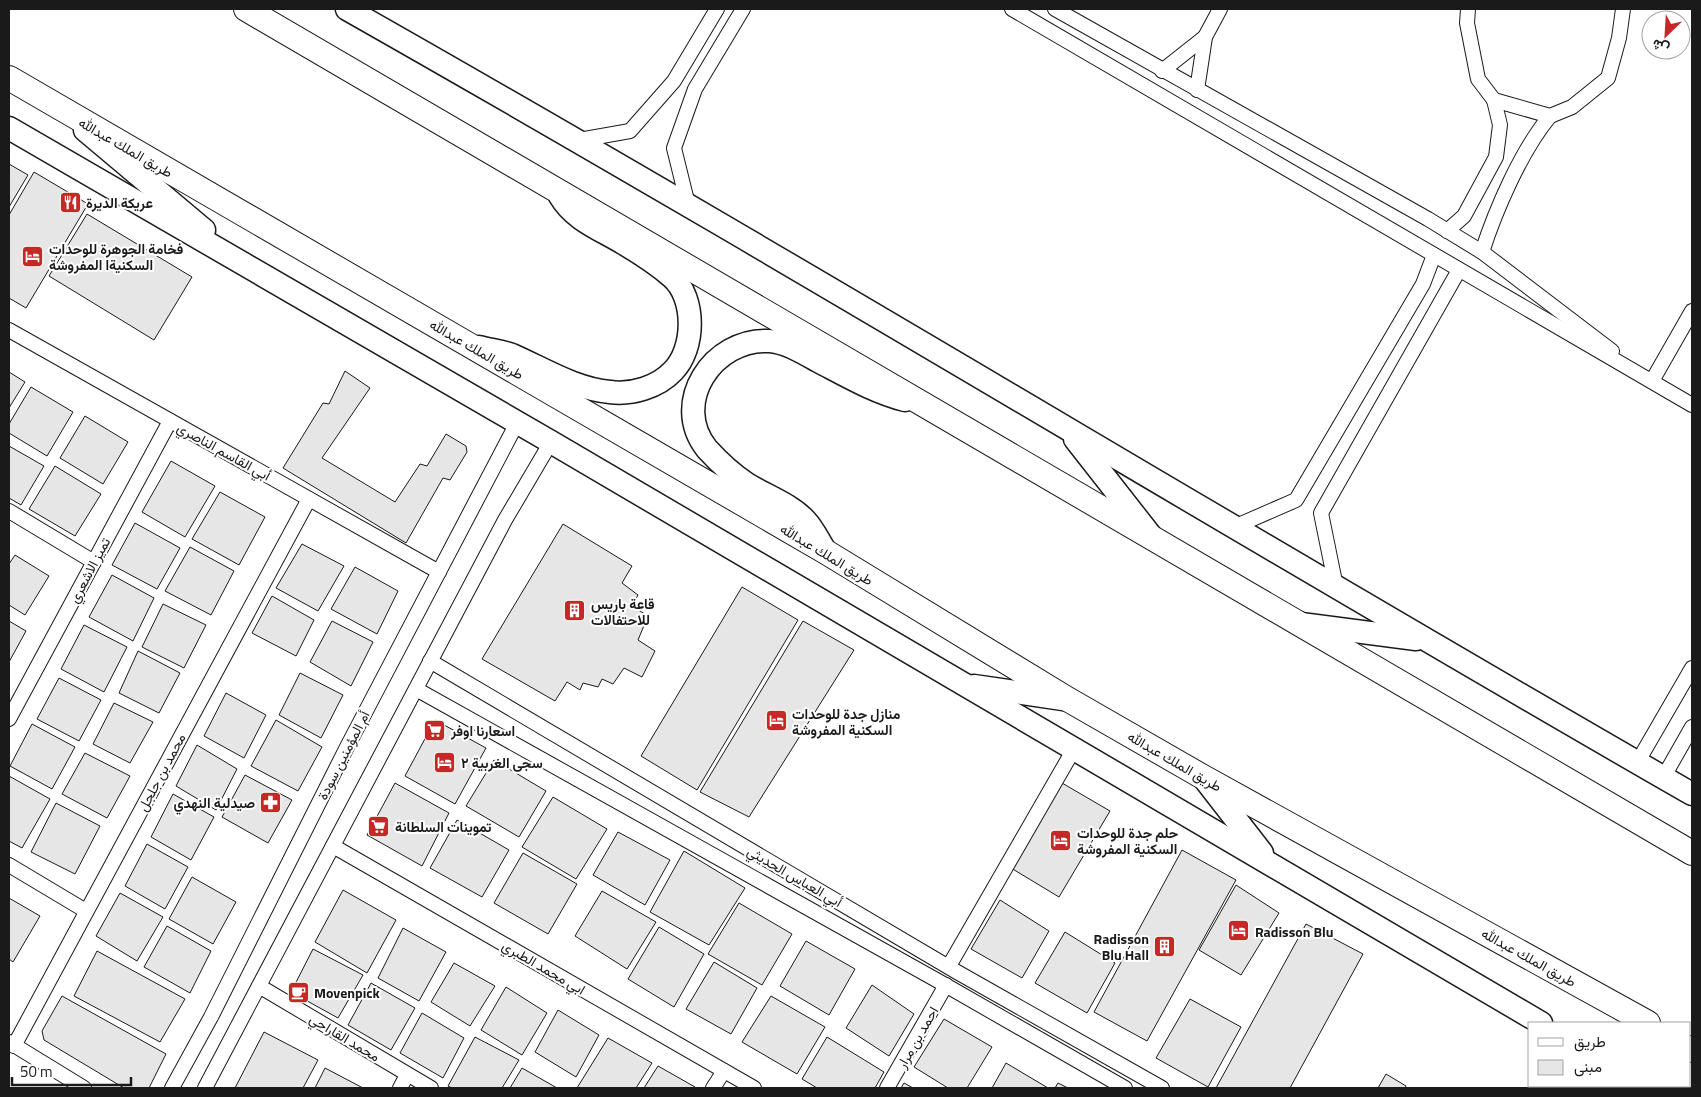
<svg xmlns="http://www.w3.org/2000/svg" width="1701" height="1097" viewBox="0 0 1701 1097" font-family="'Titillium Web',Vazirmatn,sans-serif">
  <style>
    .building { fill: #e6e6e6; stroke: #1a1a1a }
    .lines { fill: none; stroke-linecap: round; stroke-linejoin: round }
    .minor-casing { stroke: #1a1a1a; stroke-width: 16 }
    .tertiary-casing { stroke: #1a1a1a; stroke-width: 20 }
    .primary-casing { stroke: #1a1a1a; stroke-width: 25 }
    .trunk-casing { stroke: #1a1a1a; stroke-width: 26 }
    .minor { stroke: #fff; stroke-width: 14 }
    .tertiary { stroke: #fff; stroke-width: 18 }
    .primary { stroke: #fff; stroke-width: 22 }
    .trunk { stroke: #fff; stroke-width: 24 }
    .labels { text-anchor: middle; dominant-baseline: central; stroke-width: 4; stroke-linejoin: round; paint-order: stroke }
    .street-label { font-size: 14px; fill: #1a1a1a; stroke: #fff }
    .poi-label { font-size: 14px; font-weight: bold; fill: #1a1a1a; stroke: #fff; text-anchor: start }
  </style>
  <rect width="100%" height="100%" fill="#fff"/>
  <g class="building">
    <polygon points="9,164 28,175 9,207"/>
    <polygon points="34,172 88,204 26,308 9,298 9,215"/>
    <polygon points="87,214 192,277 154,340 49,276"/>
    <polygon points="345,371 370,388 322,458 395,502 420,464 427,466 446,434 466,446 467,452 450,480 443,478 406,543 283,468 323,403 329,404"/>
    <polygon points="9,372 25,382 9,408"/>
    <polygon points="31,387 73,412 47,456 9,433 9,424"/>
    <polygon points="85,416 128,442 103,484 60,458"/>
    <polygon points="9,446 44,466 21,505 9,498"/>
    <polygon points="171,461 215,486 185,537 142,512"/>
    <polygon points="55,466 101,494 75,536 29,509"/>
    <polygon points="220,492 265,517 239,565 192,539"/>
    <polygon points="135,523 180,548 157,589 112,565"/>
    <polygon points="563,524 632,566 622,583 638,595 632,606 648,616 638,640 655,651 642,677 624,668 613,684 602,679 598,687 583,683 580,690 567,682 555,701 482,659"/>
    <polygon points="302,544 344,566 318,611 276,588"/>
    <polygon points="190,547 234,571 211,615 165,591"/>
    <polygon points="15,555 49,576 25,615 9,605 9,564"/>
    <polygon points="355,567 398,591 377,634 331,609"/>
    <polygon points="112,575 154,598 133,641 89,617"/>
    <polygon points="742,587 798,620 697,790 641,756"/>
    <polygon points="272,596 314,620 296,656 252,633"/>
    <polygon points="163,604 206,625 184,668 142,647"/>
    <polygon points="9,621 26,631 9,662"/>
    <polygon points="332,621 373,642 351,686 310,662"/>
    <polygon points="803,621 854,650 749,817 700,792"/>
    <polygon points="84,625 127,647 104,692 61,669"/>
    <polygon points="138,651 180,673 159,713 119,693"/>
    <polygon points="300,673 343,695 321,738 279,715"/>
    <polygon points="59,678 101,700 79,741 37,719"/>
    <polygon points="226,693 266,715 244,758 204,736"/>
    <polygon points="114,703 153,722 130,763 93,744"/>
    <polygon points="276,720 322,747 298,791 251,766"/>
    <polygon points="435,720 486,748 455,804 405,776"/>
    <polygon points="32,724 75,747 52,789 10,766"/>
    <polygon points="197,745 237,769 216,810 176,786"/>
    <polygon points="85,753 130,776 107,818 62,794"/>
    <polygon points="494,760 546,791 519,837 466,806"/>
    <polygon points="245,775 292,800 268,843 222,817"/>
    <polygon points="9,776 50,799 22,848 9,841"/>
    <polygon points="395,783 449,813 422,866 367,835"/>
    <polygon points="1062,783 1110,811 1059,897 1011,868"/>
    <polygon points="173,794 214,817 191,860 151,837"/>
    <polygon points="553,797 607,829 576,879 522,847"/>
    <polygon points="56,803 100,826 75,874 31,852"/>
    <polygon points="457,820 509,850 482,897 430,868"/>
    <polygon points="618,832 670,860 645,905 593,875"/>
    <polygon points="147,844 188,867 165,909 125,886"/>
    <polygon points="1182,850 1236,880 1147,1041 1094,1012"/>
    <polygon points="684,851 745,888 709,945 650,912"/>
    <polygon points="523,853 577,884 548,934 494,903"/>
    <polygon points="192,877 236,902 213,944 169,919"/>
    <polygon points="1236,885 1279,913 1241,975 1199,950"/>
    <polygon points="343,890 396,920 367,973 315,942"/>
    <polygon points="602,891 656,922 627,969 575,936"/>
    <polygon points="120,893 163,917 137,961 96,936"/>
    <polygon points="9,898 40,916 13,962 9,959"/>
    <polygon points="1000,900 1049,931 1022,978 971,949"/>
    <polygon points="739,903 792,934 762,985 708,954"/>
    <polygon points="1306,924 1363,954 1290,1088 1216,1088"/>
    <polygon points="167,926 211,951 190,993 144,967"/>
    <polygon points="659,927 704,954 674,1007 628,979"/>
    <polygon points="403,928 446,952 419,1001 378,978"/>
    <polygon points="1065,932 1115,963 1087,1013 1035,983"/>
    <polygon points="806,941 855,969 829,1015 780,986"/>
    <polygon points="313,949 363,975 338,1018 291,992"/>
    <polygon points="97,951 185,999 160,1042 74,996"/>
    <polygon points="714,962 757,988 731,1034 686,1009"/>
    <polygon points="454,963 495,986 470,1026 431,1002"/>
    <polygon points="371,983 415,1008 391,1050 348,1025"/>
    <polygon points="872,985 914,1014 889,1056 846,1028"/>
    <polygon points="506,987 547,1013 522,1055 481,1030"/>
    <polygon points="62,996 166,1054 149,1088 124,1088 44,1040 42,1031"/>
    <polygon points="771,996 825,1027 797,1074 742,1042"/>
    <polygon points="1190,999 1241,1027 1208,1087 1156,1058"/>
    <polygon points="558,1010 599,1035 576,1077 535,1052"/>
    <polygon points="422,1013 464,1038 443,1078 400,1053"/>
    <polygon points="944,1019 992,1047 967,1088 948,1088 914,1067"/>
    <polygon points="264,1032 318,1060 303,1088 235,1088"/>
    <polygon points="475,1037 519,1060 502,1088 452,1088 448,1086"/>
    <polygon points="827,1037 884,1072 875,1088 817,1088 802,1079"/>
    <polygon points="608,1038 652,1063 636,1088 577,1088"/>
    <polygon points="1006,1063 1048,1088 992,1088"/>
    <polygon points="658,1066 695,1087 694,1088 644,1088"/>
    <polygon points="325,1068 363,1088 315,1088"/>
    <polygon points="522,1068 557,1088 510,1088"/>
    <polygon points="1386,1074 1406,1086 1405,1088 1378,1088"/>
    <polygon points="904,1083 913,1088 901,1088"/>
    <polygon points="1058,1083 1068,1088 1055,1088"/>
  </g>
  <g class="lines">
    <defs>
      <g id="minor">
        <polyline points="1012,9 1692,405"/>
        <polyline points="1055,9 1428,219 1482,252 1612,351"/>
        <polyline points="1468,9 1467,23 1478,79 1494,100 1550,116 1572,107 1608,78 1619,38 1623,9"/>
        <polyline points="1162,71 1205,37"/>
        <polyline points="1197,90 1205,37 1220,9"/>
        <polyline points="579,140 630,131 674,81 717,9"/>
        <polyline points="688,205 674,148 695,89 743,9"/>
        <polyline points="1447,231 1464,216 1496,157 1500,125 1494,100"/>
        <path d="M1482,252C1496,209 1521,151 1550,116"/>
        <polyline points="9,330 439,572"/>
        <polyline points="1652,381 1692,311"/>
        <polyline points="9,511 94,562"/>
        <polyline points="1234,527 1296,500 1423,284 1434,255"/>
        <polyline points="1336,587 1321,513 1459,270"/>
        <polyline points="430,661 957,972 1162,1088"/>
        <polyline points="416,689 940,982 1125,1088"/>
        <polyline points="9,719 170,421"/>
        <polyline points="1637,763 1692,668"/>
        <polyline points="1663,778 1692,727"/>
        <polyline points="333,846 754,1088"/>
        <polyline points="9,865 86,911"/>
        <polyline points="949,966 1074,749"/>
        <polyline points="259,986 431,1088"/>
        <polyline points="9,1042 84,1088"/>
        <polyline points="14,1046 309,499"/>
        <polyline points="172,1088 211,1017 347,747 517,423"/>
        <polyline points="205,1088 505,520 551,442"/>
        <polyline points="400,1088 407,1075"/>
        <polyline points="713,1088 724,1071"/>
        <polyline points="887,1088 946,985"/>
      </g>
      <polyline id="tertiary" points="1585,1088 1586,1086"/>
      <g id="primary">
        <path d="M347,9C799,265 1242,536 1692,794"/>
        <polyline points="9,128 551,442 1541,1023"/>
        <polyline points="85,130 204,230"/>
        <path d="M479,347C489,350 502,351 512,355C544,369 575,389 610,392C632,395 658,387 673,371C695,349 696,298 672,277C657,264 640,253 623,243C600,229 574,220 560,196"/>
        <polyline points="1075,439 1151,536"/>
        <path d="M826,552C819,542 814,529 805,520C790,504 766,496 747,484C733,475 718,461 707,449C670,403 713,338 769,341C786,342 804,353 818,361C847,376 874,392 905,400"/>
        <polyline points="1301,624 1416,639"/>
        <polyline points="974,686 1069,700"/>
        <polyline points="1203,777 1262,853"/>
        <polyline points="1647,1086 1651,1088"/>
      </g>
      <g id="trunk">
        <polyline points="246,9 1692,853"/>
        <polyline points="9,78 826,552 1069,700 1203,777 1648,1023"/>
        <polyline points="1690,1048 1692,1050"/>
      </g>
    </defs>
    <use href="#minor" class="minor-casing"/>
    <use href="#tertiary" class="tertiary-casing"/>
    <use href="#primary" class="primary-casing"/>
    <use href="#trunk" class="trunk-casing"/>
    <use href="#minor" class="minor"/>
    <use href="#tertiary" class="tertiary"/>
    <use href="#primary" class="primary"/>
    <use href="#trunk" class="trunk"/>
  </g>
  <defs>
    <symbol id="restaurant-square" viewBox="-11 -11 22 22"><rect x="-9" y="-9" width="18" height="18" rx="4" fill="#c62828" stroke="#fff"/><path d="M-5-6h1v4h1v-4h1v4h1v-4h1v5L-1.5 .5V6h-2V.5L-5-1ZM5-6V6H3V1.5H1.5Q1.5-4 5-6Z" fill="#fff"/></symbol>
    <symbol id="hotel-square" viewBox="-11 -11 22 22"><rect x="-9" y="-9" width="18" height="18" rx="4" fill="#c62828" stroke="#fff"/><path d="M-6-4.5h1.5V1H6V5H4.5V3h-9V5H-6ZM-4 0a1.8 1.8 0 1 1 3.6 0ZM.5 0V-2.5h3Q6-2.5 6 0Z" fill="#fff"/></symbol>
    <symbol id="building-square" viewBox="-11 -11 22 22"><rect x="-9" y="-9" width="18" height="18" rx="4" fill="#c62828" stroke="#fff"/><path d="M-4-6H4V6H1V3H-1V6H-4ZM-2.5-4.3h1.7v1.8h-1.7ZM.8-4.3h1.7v1.8H.8ZM-2.5-1h1.7V.8h-1.7ZM.8-1h1.7V.8H.8Z" fill="#fff"/></symbol>
    <symbol id="supermarket-square" viewBox="-11 -11 22 22"><rect x="-9" y="-9" width="18" height="18" rx="4" fill="#c62828" stroke="#fff"/><path d="M-6-5.5h2.5l.6 2H6L4.5 2H-2.5L-4.4-4H-6ZM-1.5 3.2a1.3 1.3 0 1 0 .1 0ZM3 3.2a1.3 1.3 0 1 0 .1 0Z" fill="#fff"/></symbol>
    <symbol id="pharmacy-square" viewBox="-11 -11 22 22"><rect x="-9" y="-9" width="18" height="18" rx="4" fill="#c62828" stroke="#fff"/><path d="M-2-6h4v4h4v4h-4v4h-4v-4h-4v-4h4Z" fill="#fff"/></symbol>
    <symbol id="cafe-square" viewBox="-11 -11 22 22"><rect x="-9" y="-9" width="18" height="18" rx="4" fill="#c62828" stroke="#fff"/><path d="M-5.5-4.5H6V0H3Q3 3.5 0 3.5H-2.5Q-5.5 3.5-5.5 0ZM3-3.2v2h1.7v-2ZM-6 4.5H4V6H-6Z" fill="#fff"/></symbol>
  </defs>
  <g fill-rule="evenodd">
    <use href="#restaurant-square" x="58" y="190" width="25" height="25"/>
    <use href="#hotel-square" x="20" y="244" width="25" height="25"/>
    <use href="#building-square" x="562" y="598" width="25" height="25"/>
    <use href="#hotel-square" x="764" y="708" width="25" height="25"/>
    <use href="#supermarket-square" x="422" y="718" width="25" height="25"/>
    <use href="#hotel-square" x="432" y="750" width="25" height="25"/>
    <use href="#pharmacy-square" x="258" y="790" width="25" height="25"/>
    <use href="#supermarket-square" x="366" y="814" width="25" height="25"/>
    <use href="#hotel-square" x="1048" y="828" width="25" height="25"/>
    <use href="#hotel-square" x="1226" y="918" width="25" height="25"/>
    <use href="#building-square" x="1152" y="934" width="25" height="25"/>
    <use href="#cafe-square" x="286" y="980" width="25" height="25"/>
  </g>
  <g class="labels">
    <g class="street-label">
      <text transform="translate(126 147) rotate(30)">طريق الملك عبدالله</text>
      <text transform="translate(477 349) rotate(30)">طريق الملك عبدالله</text>
      <text transform="translate(224 451) rotate(29)">أبي القاسم الناصري</text>
      <text transform="translate(827 554) rotate(31)">طريق الملك عبدالله</text>
      <text transform="translate(89 570) rotate(-62)">تميز الاشعري</text>
      <text transform="translate(343 755) rotate(-63)">أم المؤمنين سودة</text>
      <text transform="translate(1175 761) rotate(30)">طريق الملك عبدالله</text>
      <text transform="translate(161 772) rotate(-62)">محمد بن جلجل</text>
      <text transform="translate(795 876) rotate(30)">أبي العباس الحديثي</text>
      <text transform="translate(1529 957) rotate(29)">طريق الملك عبدالله</text>
      <text transform="translate(544 967) rotate(30)">ابي محمد الطبري</text>
      <text transform="translate(345 1037) rotate(31)">محمد القاراحي</text>
      <text transform="translate(917 1037) rotate(-60)">احمد بن مرار</text>
    </g>
    <g class="poi-label">
      <text x="86" y="202">عريكة الديرة</text>
      <text x="49" y="248">فخامة الجوهرة للوحدات<tspan x="49" dy="16">السكنيةا المفروشة</tspan></text>
      <text x="591" y="603">قاعة باريس<tspan x="591" dy="16">للاحتفالات</tspan></text>
      <text x="792" y="713">منازل جدة للوحدات<tspan x="792" dy="16">السكنية المفروشة</tspan></text>
      <text x="451" y="730">اسعارنا اوفر</text>
      <text x="461" y="762">سجى الغربية ٢</text>
      <text x="255" y="802" text-anchor="end">صيدلية النهدي</text>
      <text x="395" y="826">تموينات السلطانة</text>
      <text x="1077" y="832">حلم جدة للوحدات<tspan x="1077" dy="16">السكنية المفروشة</tspan></text>
      <text x="1255" y="931">Radisson Blu</text>
      <text x="1149" y="938" text-anchor="end">Radisson<tspan x="1149" dy="16">Blu Hall</tspan></text>
      <text x="314" y="992">Movenpick</text>
    </g>
  </g>
  <rect width="1701" height="1097" fill="none" stroke="#1a1a1a" stroke-width="20"/>
  <rect x="1528" y="1022" width="162" height="65" fill="#ffffff" stroke="#a3a3a3"/>
  <rect x="1538" y="1038" width="25" height="8" fill="#ffffff" stroke="#a3a3a3"/>
  <text x="1574" y="1047" font-size="15" fill="#1a1a1a">طريق</text>
  <rect x="1538" y="1060" width="25" height="15" fill="#e6e6e6" stroke="#a3a3a3"/>
  <text x="1574" y="1072" font-size="15" fill="#1a1a1a">مبنى</text>
  <g transform="translate(1666 35) rotate(205)"><circle r="24" fill="#ffffff" stroke="#a3a3a3"/>
  <path d="M0-4L9 19L0 12L-9 19Z" fill="#c62828"/>
  <text y="-8" font-size="14" font-weight="bold" text-anchor="middle" fill="#1a1a1a">ش</text>
  </g>
  <path d="M12 1077v8h119v-8" fill="none" stroke="#1a1a1a" stroke-width="2.5"/>
  <text x="20" y="1077" font-size="15" fill="#1a1a1a" stroke="#ffffff" stroke-width="4" paint-order="stroke">50 m</text>
</svg>
